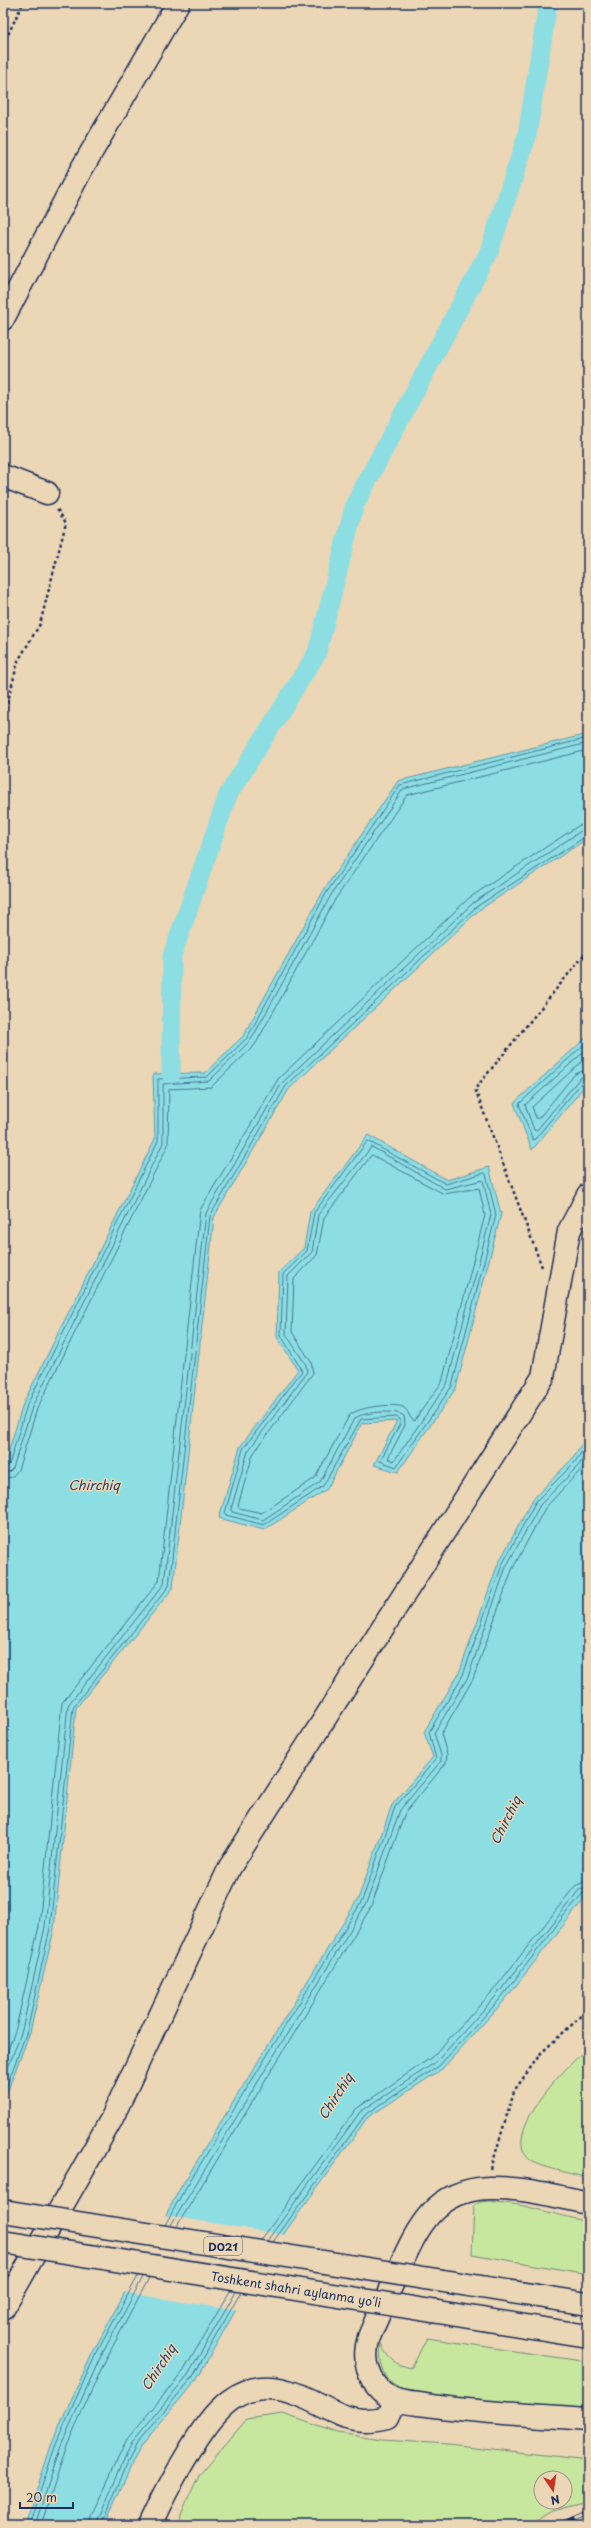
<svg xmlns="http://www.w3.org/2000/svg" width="591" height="2528" viewBox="0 0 591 2528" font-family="'Playpen Sans',sans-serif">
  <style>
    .green { fill: #c8e79e; stroke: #728b7e; fill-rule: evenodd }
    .water { fill: #8cdee3; stroke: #5f98ae }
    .pier { fill: #ebd6b5 }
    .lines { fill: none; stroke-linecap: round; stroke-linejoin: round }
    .shore { stroke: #487593; stroke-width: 1 }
    .canal { stroke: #8cdee3; stroke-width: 19 }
    .minor-casing { stroke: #1b2f5e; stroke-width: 25 }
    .highway-casing { stroke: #1b2f5e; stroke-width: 25 }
    .path { stroke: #1b2f5e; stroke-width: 2.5; stroke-dasharray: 3 3; stroke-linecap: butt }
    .minor { stroke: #ebd6b5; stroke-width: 22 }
    .highway { stroke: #ebd6b5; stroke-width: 22 }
    .rail-casing { stroke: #1b2f5e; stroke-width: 4.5 }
    .rail { stroke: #ebd6b5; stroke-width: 3; stroke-dasharray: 9; stroke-linecap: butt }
    .highway-bridge-casing { stroke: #1b2f5e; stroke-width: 25; stroke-linecap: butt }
    .highway-bridge { stroke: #ebd6b5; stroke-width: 22 }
    .labels { text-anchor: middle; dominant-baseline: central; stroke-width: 3; stroke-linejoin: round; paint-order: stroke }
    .shield { fill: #ebd6b5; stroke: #596178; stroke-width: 1 }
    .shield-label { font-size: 11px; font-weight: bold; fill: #1b2f5e }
    .street-label { font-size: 12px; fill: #1b2f5e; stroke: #ebd6b5 }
    .water-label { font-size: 13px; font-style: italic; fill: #26406b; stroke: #ebd6b5 }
  </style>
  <rect width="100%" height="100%" fill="#ebd6b5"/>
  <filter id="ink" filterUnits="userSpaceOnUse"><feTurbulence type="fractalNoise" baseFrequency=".025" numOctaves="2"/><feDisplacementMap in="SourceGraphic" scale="8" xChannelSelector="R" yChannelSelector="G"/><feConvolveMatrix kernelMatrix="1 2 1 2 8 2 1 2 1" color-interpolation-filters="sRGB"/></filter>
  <g filter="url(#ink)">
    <g class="green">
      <path d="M588,2048V2178C576,2175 537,2166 530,2160C498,2133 569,2064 588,2048Z"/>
      <polygon points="489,2201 520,2205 588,2222 588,2274 472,2254 474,2206 480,2202"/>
      <path d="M427,2338L588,2362V2411L483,2404L402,2389C382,2379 379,2363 381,2343C387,2359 394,2364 411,2368Z"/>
      <path d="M283,2414L338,2433L382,2440L448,2444L588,2460V2501L554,2510L527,2525H176L200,2474L247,2419ZM541,2478H565V2502H541Z"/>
    </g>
    <g class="water">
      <polygon points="588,734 588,838 479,910 289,1089 214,1217 173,1588 76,1708 54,1929 30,2032 3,2103 3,1470 23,1404 155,1139 153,1074 205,1073 243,1036 324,890 398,781"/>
      <polygon points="588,1036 588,1082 532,1150 514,1103"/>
      <polygon points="368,1135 447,1180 489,1167 501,1214 456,1388 398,1472 374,1465 397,1421 362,1423 327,1489 264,1530 219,1518 240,1447 298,1370 277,1337 279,1272 304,1248 310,1212"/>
      <polygon points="588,1434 588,1894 503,2002 442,2069 367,2118 262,2264 196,2380 140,2447 104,2525 25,2525 53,2440 92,2354 178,2192 358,1899 392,1805 433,1757 424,1732 459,1673 498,1564 533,1499 572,1459"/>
    </g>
    <polygon class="pier" points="164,2215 285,2235 263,2265 238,2311 122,2292"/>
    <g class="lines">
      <g class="shore">
        <polyline points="588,1041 519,1104 533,1140 535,1139 583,1081 588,1080"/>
        <polyline points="588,1048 525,1105 534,1130 537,1130 580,1078 588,1075"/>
        <polyline points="588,1056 532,1107 536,1118 539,1118 575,1074 588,1069"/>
        <polygon points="368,1141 446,1184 484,1173 486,1174 496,1215 452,1386 396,1467 380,1461 400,1424 400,1419 396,1417 361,1419 323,1486 264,1525 226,1515 225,1513 243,1449 302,1371 281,1335 283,1274 307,1251 314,1213"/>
        <path d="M372,1147L445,1189L483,1180L491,1215L447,1384L394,1461L388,1458L405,1425L404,1416C397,1409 360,1412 354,1419L320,1482L263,1520L232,1512L231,1509L248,1451L307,1372L306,1365L286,1334L288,1276L312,1252L318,1215Z"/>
        <path d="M372,1155L444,1194L479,1188L485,1215L442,1382L414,1421C409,1418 409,1411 403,1407C393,1403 356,1407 349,1416L315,1478L262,1513L239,1508L238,1505L253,1454L313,1373L311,1362L292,1332L294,1279L317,1255L324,1218Z"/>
        <polyline points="3,1468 9,1465 27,1405 158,1141 158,1079 207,1077 247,1038 327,892 400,785 588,738"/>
        <polyline points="3,1473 9,1472 13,1468 32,1407 163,1143 163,1084 209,1081 251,1040 331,895 403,789 588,743"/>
        <polyline points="3,1479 12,1477 18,1470 37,1409 168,1145 169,1089 211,1087 255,1045 336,898 407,795 588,750"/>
        <polyline points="3,2064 16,2028 39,1926 62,1703 159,1581 200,1210 278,1079 469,898 578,826 588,824"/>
        <polyline points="3,2082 22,2030 45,1927 68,1705 164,1584 206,1213 282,1083 473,903 581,831 588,830"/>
        <polyline points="3,2096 27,2031 50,1928 73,1707 169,1586 210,1216 286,1086 476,907 588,835"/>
        <polyline points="165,2225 182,2194 362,1901 395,1807 436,1759 429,1732 463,1675 502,1565 536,1501 575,1462 588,1442"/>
        <polyline points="171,2225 366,1904 400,1810 441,1761 441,1755 434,1733 468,1677 506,1567 540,1505 579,1465 588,1451"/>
        <polyline points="177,2226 371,1907 405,1813 446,1763 447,1754 441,1734 473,1679 512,1570 545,1508 588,1462"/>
        <polyline points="261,2240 356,2109 432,2057 492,1992 575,1886 588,1880"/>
        <polyline points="267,2241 360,2112 436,2062 496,1996 579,1890 588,1886"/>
        <polyline points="273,2242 365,2115 439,2066 500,1999 566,1913 583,1893 588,1892"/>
        <polyline points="29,2525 57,2441 95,2356 138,2276"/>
        <polyline points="35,2525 62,2443 100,2358 143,2277"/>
        <polyline points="41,2525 67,2445 105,2361 149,2278"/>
        <polyline points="90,2525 91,2517 127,2439 183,2372 230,2291"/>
        <polyline points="96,2525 132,2442 188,2375 236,2292"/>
        <polyline points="101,2525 136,2444 192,2378 241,2292"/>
      </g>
      <polyline class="canal" points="171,1074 172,956 228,795 317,653 355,504 489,252 527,136 548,3"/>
      <defs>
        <g id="minor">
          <polyline points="3,319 81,170 178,3"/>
          <polyline points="3,476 47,493"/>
          <polyline points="3,2309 111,2120 230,1867 543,1377 569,1231 588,1195"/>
          <path d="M150,2525C161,2501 173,2478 187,2455C212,2412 241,2372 296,2394C333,2407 345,2428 388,2417L396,2400"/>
        </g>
        <g id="highway">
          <path d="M588,2203C556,2196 522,2187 489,2188C433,2190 417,2229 397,2273C388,2294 378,2315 369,2337C362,2359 368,2383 388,2396C398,2403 414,2403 426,2405C480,2413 534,2415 588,2419"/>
          <polyline points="443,2281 588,2304"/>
          <polyline points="438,2312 588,2336"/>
        </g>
      </defs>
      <use href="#minor" class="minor-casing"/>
      <use href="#highway" class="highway-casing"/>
      <g class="path">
        <polyline points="3,45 23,3"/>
        <polyline points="3,721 18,661 40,624 66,523 57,509"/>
        <polyline points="542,1267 475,1089 588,950"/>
        <polyline points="491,2169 514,2091 541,2053 588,2010"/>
      </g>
      <use href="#minor" class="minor"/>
      <use href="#highway" class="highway"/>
      <defs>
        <polyline id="rail" points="558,2525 588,2512"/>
      </defs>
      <use href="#rail" class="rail-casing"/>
      <use href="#rail" class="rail"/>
      <defs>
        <g id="highway-bridge">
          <polyline points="3,2211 443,2281"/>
          <polyline points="3,2242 438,2312"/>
        </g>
      </defs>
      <use href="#highway-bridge" class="highway-bridge-casing"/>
      <use href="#highway-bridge" class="highway-bridge"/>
    </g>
  </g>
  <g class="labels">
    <rect class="shield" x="204" y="2237" width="38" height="18" rx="3"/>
    <g class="shield-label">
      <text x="223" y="2246">D021</text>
    </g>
    <g class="street-label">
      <text transform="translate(296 2289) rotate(9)">Toshkent shahri aylanma yoʻli</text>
    </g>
    <g class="water-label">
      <text x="94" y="1484">Chirchiq</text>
      <text transform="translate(505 1820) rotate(-63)">Chirchiq</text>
      <text transform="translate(335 2096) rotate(-57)">Chirchiq</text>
      <text transform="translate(158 2367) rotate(-57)">Chirchiq</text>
    </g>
  </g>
  <rect width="591" height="2528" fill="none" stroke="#ebd6b5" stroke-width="16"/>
  <rect x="8" y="8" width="575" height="2512" fill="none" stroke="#1b2f5e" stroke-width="1.5" filter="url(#ink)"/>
  <g transform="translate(553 2490) rotate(167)"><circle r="19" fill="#ebd6b5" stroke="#989392"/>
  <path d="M0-3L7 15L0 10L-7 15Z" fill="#c8321e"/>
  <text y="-6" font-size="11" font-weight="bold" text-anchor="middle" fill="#1b2f5e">N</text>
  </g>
  <path d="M20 2502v6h53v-6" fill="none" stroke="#1b2f5e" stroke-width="2"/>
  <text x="26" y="2502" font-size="12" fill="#1b2f5e" stroke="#ebd6b5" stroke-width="3" paint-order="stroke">20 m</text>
</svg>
